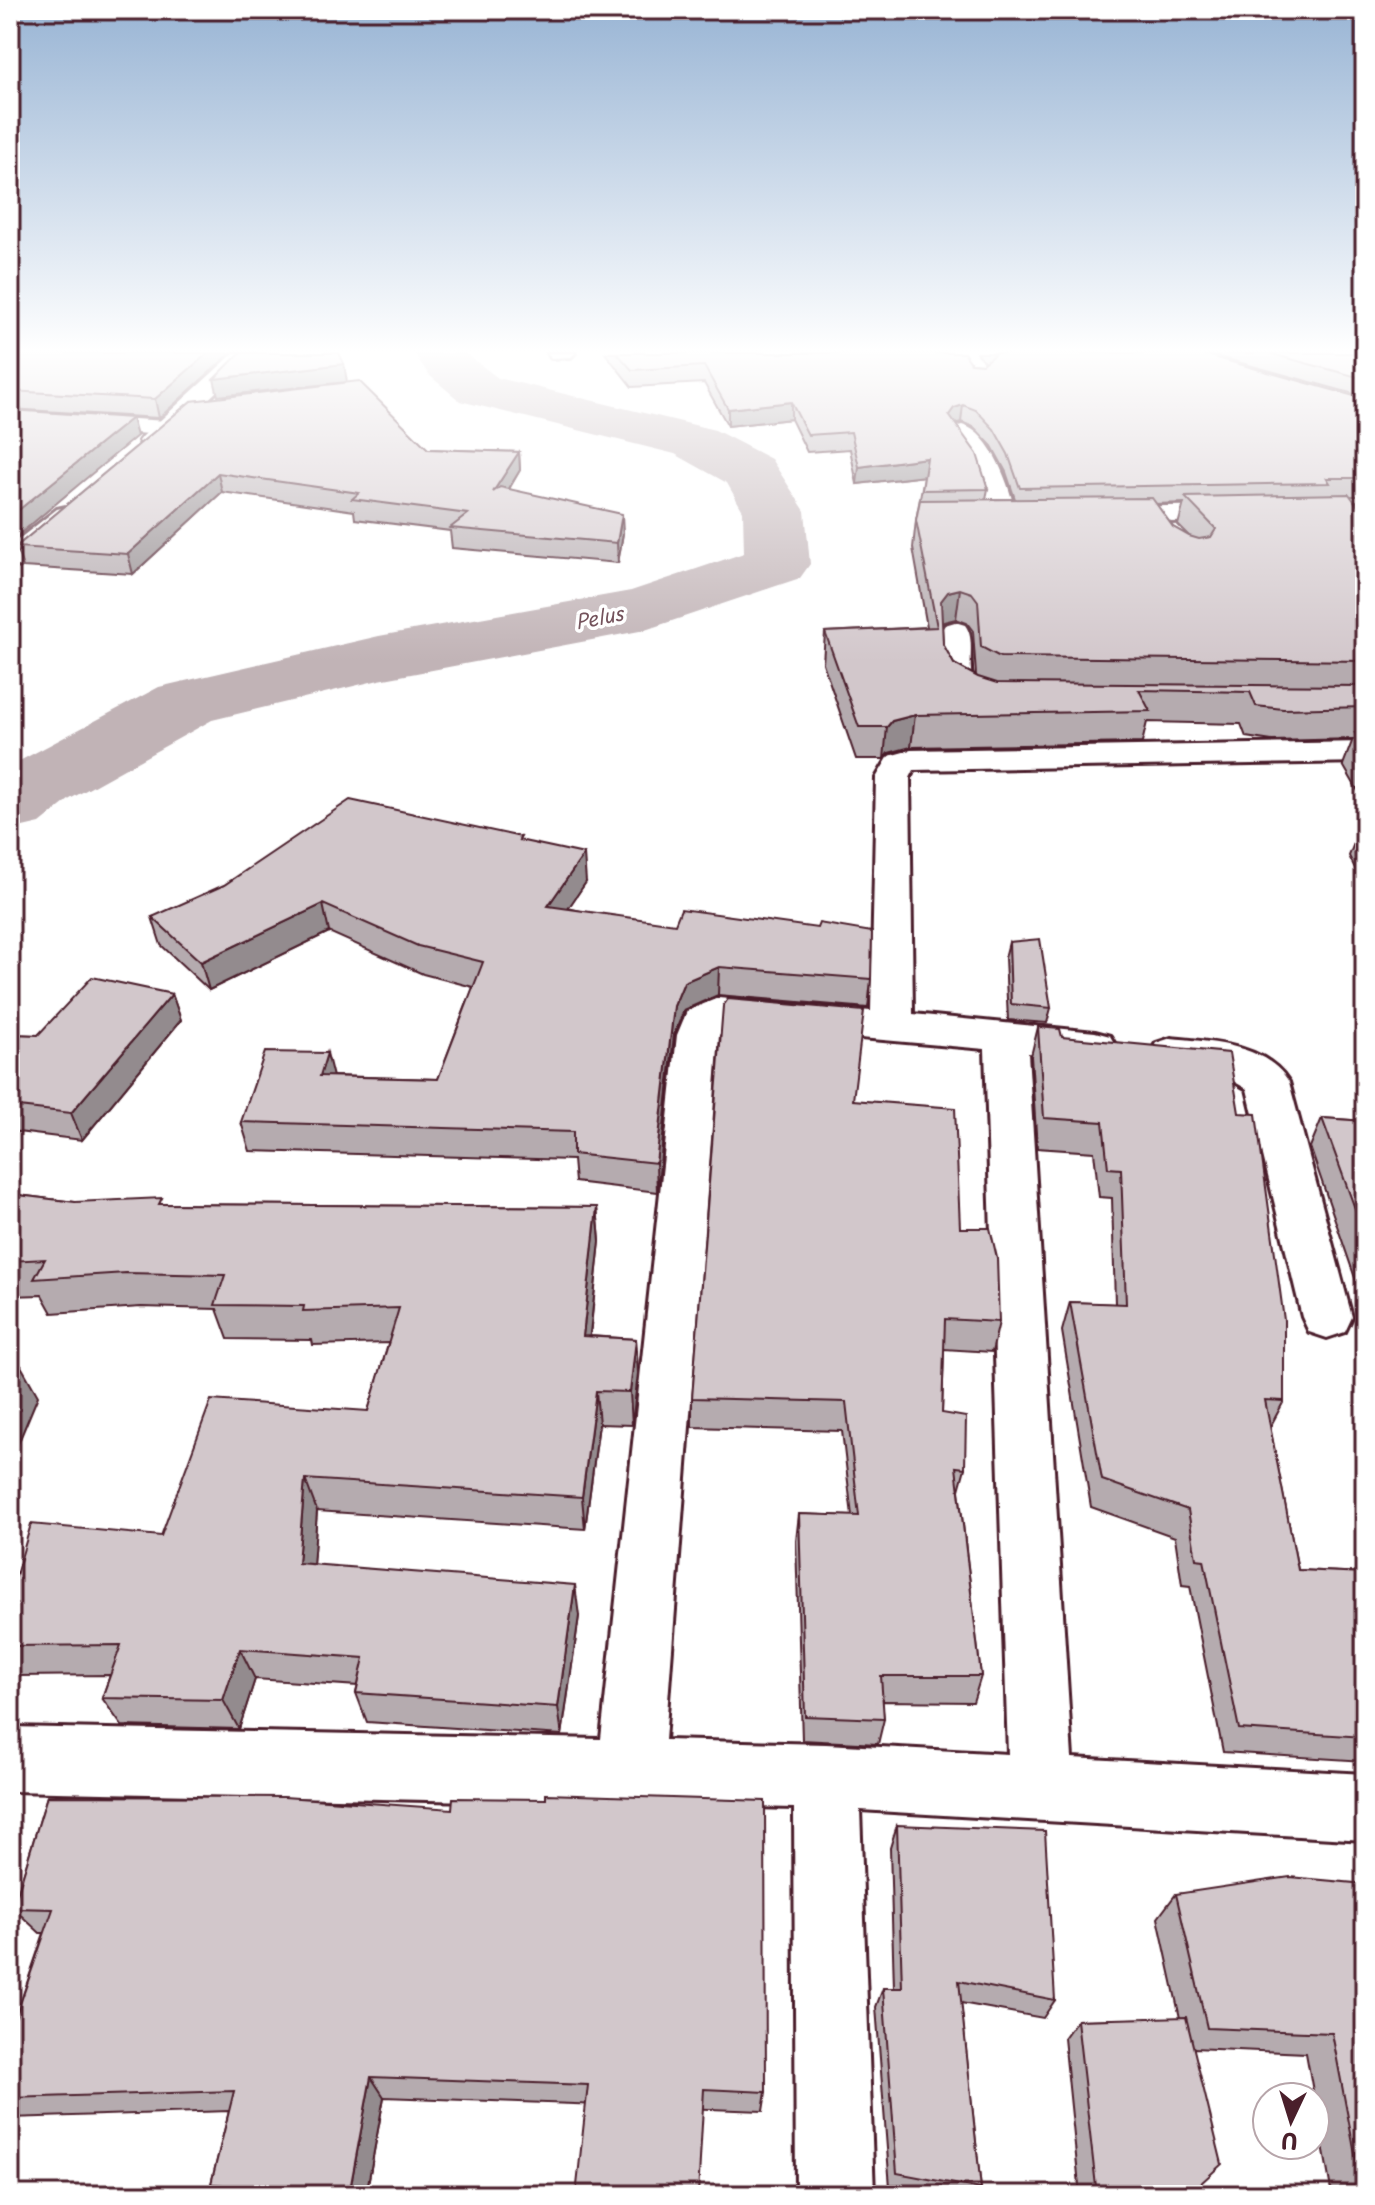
<svg xmlns="http://www.w3.org/2000/svg" width="1375" height="2205" viewBox="0 0 1375 2205" font-family="'Playpen Sans',sans-serif">
  <style>
    .lines { fill: none; stroke-linecap: round; stroke-linejoin: round }
    .river { fill: #c1b3b6; fill-rule: evenodd }
    .street-casing { stroke: #4a1f2b; stroke-width: 6 }
    .secondary-casing { stroke: #4a1f2b; stroke-width: 6 }
    .primary-casing { stroke: #4a1f2b; stroke-width: 6 }
    .street { fill: #fff; fill-rule: evenodd }
    .secondary { fill: #fff; fill-rule: evenodd }
    .primary { fill: #fff; fill-rule: evenodd }
    .wall { fill: #b5abaf; stroke: #4a1f2b; stroke-width: 2; fill-rule: evenodd }
    .shaded-wall { fill: #938b8e; stroke: #4a1f2b; stroke-width: 2 }
    .building { fill: #d2c7cb; stroke: #4a1f2b; stroke-width: 2 }
    .labels { text-anchor: middle; dominant-baseline: central; stroke-width: 7; stroke-linejoin: round; paint-order: stroke }
    .far-water-label { font-size: 20px; font-style: italic; fill: #74535c; stroke: #fff }
  </style>
  <rect width="100%" height="100%" fill="#fff"/>
  <filter id="ink" filterUnits="userSpaceOnUse"><feTurbulence type="fractalNoise" baseFrequency=".0125" numOctaves="2"/><feDisplacementMap in="SourceGraphic" scale="16" xChannelSelector="R" yChannelSelector="G"/><feConvolveMatrix kernelMatrix="1 2 1 2 8 2 1 2 1" color-interpolation-filters="sRGB"/></filter>
  <g filter="url(#ink)">
    <g class="lines">
      <polygon class="river" points="414,353 465,353 498,378 715,430 771,459 805,511 810,564 800,578 645,630 379,680 212,720 70,799 40,823 10,830 10,766 159,687 379,636 631,591 744,553 743,511 727,483 675,454 460,401 429,375"/>
      <defs>
        <g id="street">
          <polygon points="548,353 575,353 571,357 551,358"/>
          <path d="M962,425C992,432 1010,488 1016,515L1012,521H994L990,515L977,470L950,432L954,427Z"/>
          <polygon points="1365,503 1365,519 1103,523 1094,521 1090,515 1094,509 1103,507"/>
          <path d="M955,622L965,625C976,639 967,663 973,680L1003,694L1008,701L1003,708C962,718 937,688 939,649C940,640 939,633 945,625Z"/>
          <path d="M1365,742V762L914,770L910,778L913,1014L1095,1032L1110,1036L1116,1046L1110,1056L1095,1060L1028,1053L1072,1758L1365,1774V1840L860,1810L874,2195H796L794,1808L10,1791V1727L601,1739L677,1035L687,1011L718,998L871,1011L876,778L889,756L911,750ZM726,1026L985,1049L1008,1754L826,1744L665,1740L719,1035Z"/>
          <path d="M1171,1038C1211,1042 1266,1044 1289,1082L1352,1317L1345,1332L1327,1338L1309,1332L1302,1317L1247,1089L1221,1074L1156,1063L1150,1053L1156,1043Z"/>
        </g>
        <polygon id="secondary" points="10,411 166,421 174,423 178,428 174,433 166,435 10,425"/>
        <g id="primary">
          <polygon points="234,353 257,353 159,446 143,446 139,441 143,436"/>
          <polygon points="66,507 75,509 79,515 75,521 20,566 10,568 10,546 57,509"/>
        </g>
      </defs>
      <use href="#street" class="street-casing"/>
      <use href="#secondary" class="secondary-casing"/>
      <use href="#primary" class="primary-casing"/>
      <use href="#street" class="street"/>
      <use href="#secondary" class="secondary"/>
      <use href="#primary" class="primary"/>
    </g>
    <g class="wall">
      <polygon points="10,353 231,353 159,418 10,409"/>
      <path d="M605,353H964L971,363L982,364L985,362L977,353H1199L1365,399V496H1350L1365,516V803L1343,765L1353,739L1272,741L1246,737L1241,724L1147,722L1142,743L911,747L888,753L884,759H856L823,663L825,632L927,627L913,548L916,520L924,476L857,484L850,449L807,452L791,419L728,426L704,383L632,387ZM961,422L974,427L992,446L1006,472L1015,499H986L988,489L956,424ZM1184,503L1178,525L1189,536L1173,527L1156,504ZM956,619L967,623L973,631L976,676L954,664L943,644L942,625L944,622Z"/>
      <polygon points="1205,353 1365,353 1365,397"/>
      <polygon points="191,401 428,449 519,452 520,470 509,489 623,533 618,563 452,548 450,531 355,519 354,511 222,492 133,574 23,567 16,547"/>
      <polygon points="1362,823 1365,823 1365,889 1349,856"/>
      <polygon points="522,841 586,882 568,908 871,979 868,1008 718,995 684,1010 674,1035 657,1192 575,1182 573,1160 250,1151 241,1122 333,1076 438,1079 473,987 423,974 329,932 209,990 161,945 152,917"/>
      <polygon points="1009,942 1051,1008 1047,1023 1008,1020 1005,958"/>
      <polygon points="172,994 181,1020 82,1140 10,1131 10,1034 38,1035"/>
      <polygon points="1038,1027 1062,1037 1284,1401 1270,1427 1298,1570 1365,1573 1365,1761 1223,1752 1190,1586 1182,1585 1175,1537 1091,1507 1062,1331 1070,1302 1115,1304 1112,1198 1099,1197 1094,1152 1037,1148 1031,1056"/>
      <polygon points="854,1100 960,1228 999,1322 992,1352 944,1349 942,1413 965,1468 959,1490 981,1676 973,1702 882,1701 884,1719 878,1744 802,1740 796,1541 799,1514 852,1516 842,1431 692,1427 692,1398"/>
      <polygon points="1322,1118 1365,1121 1365,1307 1310,1147"/>
      <polygon points="10,1194 75,1202 164,1204 597,1207 600,1241 590,1336 636,1339 638,1373 632,1425 599,1424 585,1529 317,1511 313,1564 579,1616 562,1735 367,1722 356,1693 358,1686 255,1679 239,1729 122,1726 102,1698 110,1675 18,1676 10,1665 10,1596 161,1536 368,1411 389,1343 313,1345 312,1340 228,1339 217,1309 141,1307 52,1313 42,1295 10,1296"/>
      <polygon points="47,1796 766,2092 763,2111 384,2097 366,2195 226,2195 211,2184 229,2111 10,2118 10,2033 44,1933 40,1933 13,1908"/>
      <polygon points="897,1825 1055,2000 1043,2018 961,2003 981,2189 976,2195 933,2195 890,2187 876,2007 883,1988 894,1988 890,1848"/>
      <polygon points="1365,1884 1365,2195 1332,2195 1306,2053 1194,2048 1188,2195 1080,2195 1064,2038 1077,2020 1180,2018 1158,1918 1176,1894"/>
    </g>
    <g class="shaded-wall">
      <polygon points="208,353 231,353 159,418 155,399"/>
      <polygon points="344,364 347,382 218,396 214,379"/>
      <polygon points="791,402 791,419 728,426 728,409"/>
      <polygon points="963,405 961,422 952,425 949,415 954,408"/>
      <polygon points="132,418 137,436 10,542 10,517"/>
      <polygon points="519,452 520,470 495,512 493,492"/>
      <polygon points="927,458 925,476 857,484 859,467"/>
      <polygon points="218,473 222,492 133,574 128,554"/>
      <polygon points="622,514 623,533 618,563 617,543"/>
      <polygon points="960,589 956,619 944,622 937,631 941,601 948,592"/>
      <polygon points="915,715 911,747 888,753 884,759 887,727 892,721"/>
      <polygon points="584,854 586,882 551,934 548,906"/>
      <polygon points="323,904 329,932 209,990 201,962"/>
      <polygon points="719,967 718,995 684,1010 674,1035 657,1192 656,1163 674,1006 684,982"/>
      <polygon points="172,994 181,1020 82,1140 71,1113"/>
      <polygon points="327,1053 334,1081 320,1076"/>
      <polygon points="597,1207 600,1241 586,1370 583,1336"/>
      <polygon points="636,1339 638,1373 632,1425 630,1392"/>
      <polygon points="21,1366 38,1396 10,1463 10,1391"/>
      <polygon points="596,1391 599,1424 585,1529 582,1497"/>
      <polygon points="305,1479 317,1511 311,1594 298,1563"/>
      <polygon points="575,1585 579,1616 562,1735 558,1707"/>
      <polygon points="240,1649 255,1679 239,1729 223,1700"/>
      <polygon points="371,2077 384,2097 366,2195 349,2195"/>
    </g>
    <g class="building">
      <polygon points="10,353 208,353 155,399 10,391"/>
      <polygon points="240,353 339,353 344,364 214,379"/>
      <polygon points="617,353 964,353 971,363 982,364 994,355 992,353 1199,353 1365,399 1365,478 1327,478 1330,483 1020,488 1008,454 994,429 976,410 963,405 954,408 949,415 977,454 988,489 922,490 927,458 859,467 851,432 808,435 791,402 728,409 704,366 632,370"/>
      <polygon points="1268,353 1365,353 1365,379"/>
      <polygon points="359,381 428,449 519,452 493,492 500,487 622,514 617,543 450,528 468,514 352,499 359,493 218,473 128,554 16,547 191,401"/>
      <polygon points="10,410 132,418 10,517"/>
      <polygon points="1349,494 1365,516 1365,661 1000,657 981,647 978,601 972,593 960,589 948,592 941,601 943,644 954,664 978,677 997,683 1365,686 1365,707 1283,709 1256,706 1250,692 1139,690 1150,711 915,715 892,721 887,727 859,727 825,632 937,627 916,520 920,500 1152,498 1173,527 1189,536 1199,539 1211,537 1216,529 1185,497"/>
      <polygon points="1355,733 1365,733 1365,750"/>
      <polygon points="350,800 521,837 519,840 584,854 548,906 675,924 681,909 817,928 819,923 872,932 871,979 719,967 684,982 674,1006 656,1163 573,1154 573,1132 241,1122 265,1052 327,1053 320,1076 438,1079 483,962 418,946 323,904 201,962 152,917 224,885"/>
      <polygon points="1040,939 1051,1008 1011,1004 1009,942"/>
      <polygon points="92,977 172,994 71,1113 10,1106 10,1034 38,1035"/>
      <polygon points="728,999 864,1011 853,1100 955,1108 960,1228 990,1228 997,1258 999,1322 945,1319 942,1413 966,1417 965,1468 956,1467 981,1676 881,1676 884,1719 805,1716 799,1514 859,1516 846,1402 692,1398 723,1006"/>
      <polygon points="1038,1027 1060,1029 1062,1037 1229,1053 1239,1113 1256,1114 1284,1320 1284,1401 1265,1400 1298,1570 1365,1573 1365,1737 1239,1729 1204,1560 1196,1559 1188,1510 1102,1480 1070,1302 1126,1304 1121,1169 1108,1168 1103,1122 1044,1118"/>
      <polygon points="1322,1118 1365,1121 1365,1236"/>
      <polygon points="10,1194 75,1202 162,1198 159,1204 597,1207 583,1336 636,1339 630,1392 596,1391 582,1497 305,1479 298,1563 575,1585 558,1707 356,1693 364,1658 240,1649 223,1700 102,1698 121,1645 10,1646 10,1596 31,1524 161,1536 211,1400 368,1411 399,1308 303,1311 304,1306 215,1305 225,1275 126,1273 34,1279 45,1259 10,1261"/>
      <polygon points="10,1366 21,1366 10,1391"/>
      <polygon points="546,1794 765,1801 766,2092 704,2089 698,2195 576,2195 588,2085 371,2077 349,2195 211,2184 234,2091 10,2098 10,2033 53,1909 13,1908 47,1796 284,1797 452,1809 453,1798 546,1799"/>
      <polygon points="897,1825 1045,1831 1055,2000 959,1981 981,2189 897,2173 883,1988 902,1988"/>
      <polygon points="1290,1877 1365,1884 1365,2191 1362,2191 1332,2033 1207,2028 1176,1894"/>
      <polygon points="1186,2017 1222,2164 1188,2195 1097,2195 1077,2020"/>
    </g>
  </g>
  <linearGradient id="sky" x2="0" y2="1"><stop stop-color="#98b4d4"/><stop offset="0.53" stop-color="#fff"/><stop offset="1" stop-color="#fff" stop-opacity="0"/></linearGradient>
  <rect width="1375" height="662" fill="url(#sky)"/>
  <g class="labels">
    <g class="far-water-label">
      <text transform="translate(599 617) rotate(-11)">Pelus</text>
    </g>
  </g>
  <rect width="1375" height="2205" fill="none" stroke="#fff" stroke-width="40"/>
  <rect x="20" y="20" width="1335" height="2165" fill="none" stroke="#4a1f2b" stroke-width="3" filter="url(#ink)"/>
  <g transform="translate(1291 2121) rotate(184)"><circle r="38" fill="#ffffff" stroke="#b7a5aa" stroke-width="2"/>
  <path d="M0-6L14 30L0 20L-14 30Z" fill="#4a1f2b"/>
  <text y="-12" font-size="22" font-weight="bold" text-anchor="middle" fill="#4a1f2b">U</text>
  </g>
</svg>
